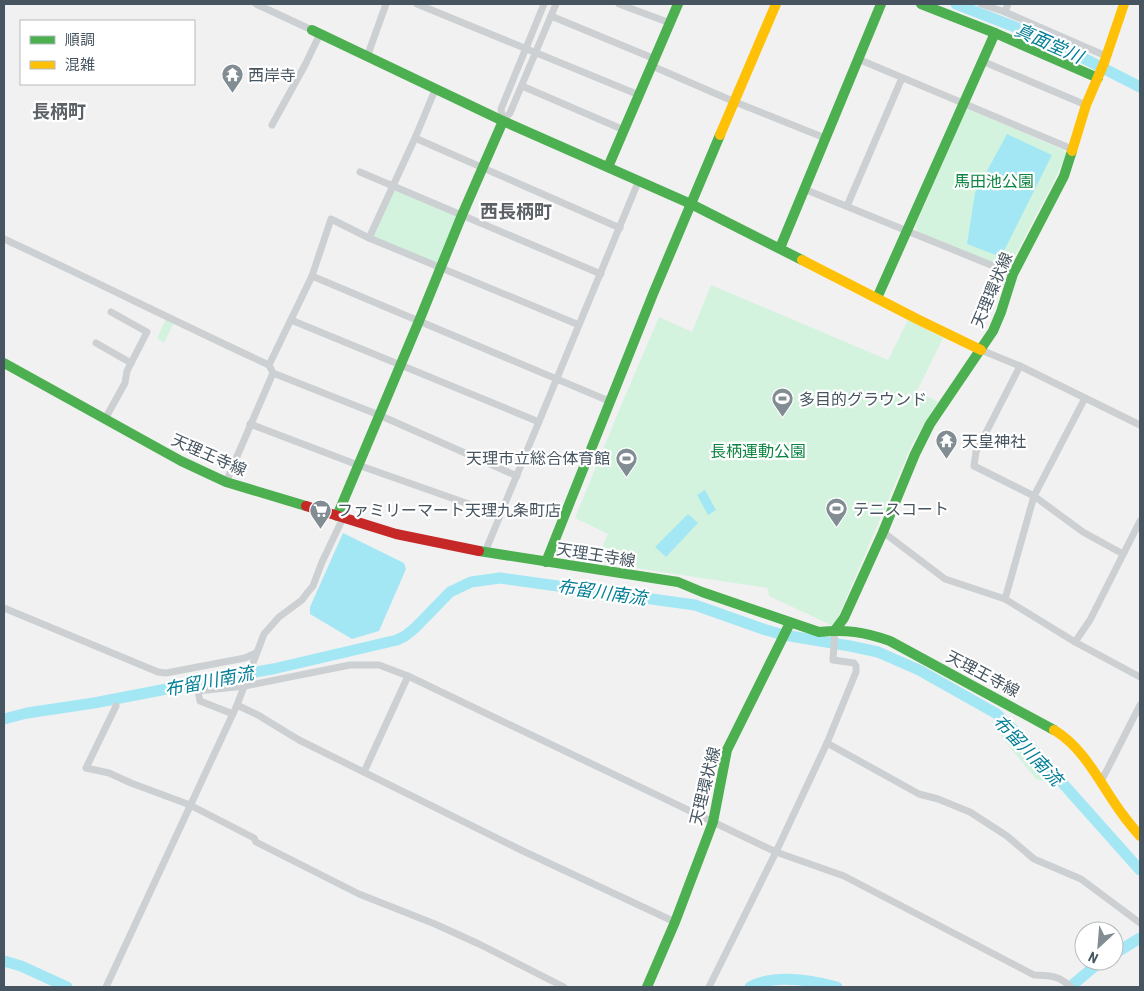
<svg xmlns="http://www.w3.org/2000/svg" width="1144" height="991" viewBox="0 0 1144 991" font-family="'Roboto Condensed','Noto Sans JP',sans-serif">
  <style>
    .park { fill: #d3f3de }
    .water { fill: #a4e7f4 }
    .lines { fill: none; stroke-linecap: round; stroke-linejoin: round }
    .river { stroke: #a4e7f4; stroke-width: 11 }
    .street { stroke: #cdd0d2; stroke-width: 7 }
    .fast { stroke: #4caf50; stroke-width: 10 }
    .slow { stroke: #ffc107; stroke-width: 10 }
    .jam { stroke: #c62828; stroke-width: 10 }
    .labels { text-anchor: middle; dominant-baseline: central; stroke-width: 4.5; stroke-linejoin: round; paint-order: stroke }
    .poi-label { font-size: 16px; fill: #465560; stroke: #fff; text-anchor: start }
    .park-label { font-size: 16px; fill: #0e8442; stroke: #fff }
    .street-label { font-size: 16px; fill: #465560; stroke: #fff }
    .water-label { font-size: 18px; font-style: italic; fill: #037f97; stroke: #fff }
    .neighbourhood-label { font-size: 18px; font-weight: bold; fill: #5c6166; stroke: #fff }
  </style>
  <rect width="100%" height="100%" fill="#f2f1f1"/>
  <g class="park">
    <polygon points="968,109 1064,150 1063,151 1067,153 1056,177 1009,267 1006,269 918,232 915,227 966,110"/>
    <polygon points="397,189 452,211 458,220 439,266 374,239 374,235 392,193"/>
    <polygon points="711,285 888,360 908,320 943,338 917,391 938,402 912,444 837,620 831,625 769,596 768,588 596,562 608,534 575,518 620,408 659,317 692,332"/>
    <polygon points="166,319 174,323 164,343 157,338"/>
    <polygon points="1007,728 1038,757 1055,776 1050,783 1036,779 1001,736"/>
  </g>
  <g class="water">
    <polygon points="1007,134 1052,155 1001,257 967,244 975,193"/>
    <polygon points="705,490 716,510 708,515 697,495"/>
    <polygon points="688,514 698,523 666,557 655,547"/>
    <polygon points="343,533 404,563 406,569 379,631 352,639 310,614 310,607"/>
  </g>
  <g class="lines">
    <g class="river">
      <polyline points="956,4 1046,39 1140,87"/>
      <polyline points="4,719 27,713 94,703 203,682 221,678 273,669 397,640 405,636 415,628 450,592 471,582 500,578 695,605 766,630 784,635 850,646 878,652 919,670 997,714 1025,741 1140,870"/>
      <polyline points="1114,954 1140,938"/>
      <polyline points="4,961 21,966 67,987"/>
      <path d="M750,987C774,974 811,980 837,987"/>
      <polyline points="1070,987 1095,966 1103,961"/>
    </g>
    <g class="street">
      <polyline points="256,4 312,30"/>
      <polyline points="417,4 639,95"/>
      <polyline points="619,4 670,23"/>
      <polyline points="981,4 1005,12 1106,56"/>
      <polyline points="1005,12 1008,4"/>
      <polyline points="551,16 655,59"/>
      <polyline points="367,57 386,4"/>
      <polyline points="858,59 1072,149"/>
      <polyline points="982,61 1086,105"/>
      <polyline points="652,66 735,102 825,138"/>
      <polyline points="522,86 624,130"/>
      <polyline points="503,121 510,113 556,4"/>
      <polyline points="503,121 501,109 544,4"/>
      <polyline points="272,125 305,65 320,34"/>
      <polyline points="415,138 620,228"/>
      <polyline points="360,172 601,274"/>
      <polyline points="804,189 1013,274"/>
      <polyline points="847,206 902,78"/>
      <polyline points="369,238 415,138 435,90"/>
      <path d="M4,239C93,280 180,324 269,365"/>
      <polyline points="312,276 609,401"/>
      <polyline points="291,320 539,422"/>
      <polyline points="96,343 131,363"/>
      <polyline points="981,350 1020,366 1140,425"/>
      <polyline points="1020,366 976,452 974,466 1034,496 1083,532 1123,554"/>
      <polyline points="273,373 379,415 517,476"/>
      <polyline points="105,419 125,383 127,371 147,332 111,312"/>
      <polyline points="250,424 358,465 500,515"/>
      <polyline points="226,482 273,373 269,365 312,276 331,219 369,238 579,325"/>
      <polyline points="883,532 945,579 1005,599 1075,642 1140,677"/>
      <polyline points="485,552 639,180"/>
      <polyline points="1005,599 1034,496 1085,398"/>
      <polyline points="4,608 158,672 166,673 245,658 256,653"/>
      <polyline points="1075,642 1090,620 1140,521"/>
      <polyline points="237,705 258,715 299,740 523,851 675,922"/>
      <polyline points="116,706 86,768 109,773 131,783 190,805 254,838 256,842 359,894 435,924 479,944 564,987"/>
      <path d="M233,714L200,701L198,691L245,686L350,665H379L408,676L776,852L844,876L1034,975C1051,976 1058,975 1071,987"/>
      <polyline points="827,743 919,794 938,799 970,812 1007,836 1034,859 1081,879 1140,923"/>
      <polyline points="364,772 408,676"/>
      <polyline points="1101,781 1107,770 1140,705"/>
      <polyline points="106,987 237,705 264,634 279,617 302,600 307,593 313,586 322,562 343,518"/>
      <polyline points="709,987 776,852 827,743 856,672 856,666 854,663 833,660 835,630"/>
    </g>
    <g class="fast">
      <polyline points="921,4 995,33 1098,78"/>
      <polyline points="312,30 503,121 691,204 802,260"/>
      <polyline points="608,167 678,4"/>
      <polyline points="780,248 881,4"/>
      <polyline points="877,298 995,33"/>
      <polyline points="4,363 181,461 226,482 306,506"/>
      <polyline points="337,516 419,321 462,215 503,121"/>
      <path d="M479,551L678,582L702,592L819,632C845,629 865,632 890,641L1054,730"/>
      <polyline points="546,562 653,294 720,135"/>
      <polyline points="835,630 844,618 883,532 915,454 930,424 993,331 1001,312 1013,274 1064,176 1072,151"/>
      <polyline points="647,987 675,922 713,822 727,750 790,623"/>
    </g>
    <g class="slow">
      <polyline points="720,135 776,4"/>
      <polyline points="1072,151 1086,105 1104,63 1124,4"/>
      <polyline points="802,260 919,320 981,350"/>
      <path d="M1054,730C1086,749 1101,786 1123,815C1128,822 1134,829 1140,836"/>
    </g>
    <polyline class="jam" points="306,506 396,534 479,551"/>
  </g>
  <defs>
    <symbol id="temple-pin" viewBox="-11 -11 22 30"><path d="M0 17L-7.5 6A9.5 9.5 0 1 1 7.5 6Z" fill="#828c93" stroke="#fff"/><path d="M0-6L5-2H3V0L6.5 2.5H4V6H1.5V3h-3V6H-4V2.5H-6.5L-3 0V-2H-5Z" fill="#fff"/></symbol>
    <symbol id="stadium-pin" viewBox="-11 -11 22 30"><path d="M0 17L-7.5 6A9.5 9.5 0 1 1 7.5 6Z" fill="#828c93" stroke="#fff"/><path d="M0-5a6.5 5 0 1 0 0 10a6.5 5 0 1 0 0-10ZM-3.5-1.8h7v3.6h-7Z" fill="#fff"/></symbol>
    <symbol id="supermarket-pin" viewBox="-11 -11 22 30"><path d="M0 17L-7.5 6A9.5 9.5 0 1 1 7.5 6Z" fill="#828c93" stroke="#fff"/><path d="M-6-5.5h2.5l.6 2H6L4.5 2H-2.5L-4.4-4H-6ZM-1.5 3.2a1.3 1.3 0 1 0 .1 0ZM3 3.2a1.3 1.3 0 1 0 .1 0Z" fill="#fff"/></symbol>
  </defs>
  <g fill-rule="evenodd">
    <use href="#temple-pin" x="220" y="62" width="25" height="34"/>
    <use href="#stadium-pin" x="770" y="386" width="25" height="34"/>
    <use href="#temple-pin" x="934" y="428" width="25" height="34"/>
    <use href="#stadium-pin" x="614" y="446" width="25" height="34"/>
    <use href="#stadium-pin" x="824" y="496" width="25" height="34"/>
    <use href="#supermarket-pin" x="308" y="498" width="25" height="34"/>
  </g>
  <g class="labels">
    <g class="poi-label">
      <text x="248" y="75">西岸寺</text>
      <text x="799" y="399">多目的グラウンド</text>
      <text x="962" y="441">天皇神社</text>
      <text x="610" y="458" text-anchor="end">天理市立総合体育館</text>
      <text x="853" y="509">テニスコート</text>
      <text x="337" y="510">ファミリーマート天理九条町店</text>
    </g>
    <g class="park-label">
      <text x="994" y="181">馬田池公園</text>
      <text x="758" y="451">長柄運動公園</text>
    </g>
    <g class="street-label">
      <text transform="translate(992 290) rotate(-67)">天理環状線</text>
      <text transform="translate(209 455) rotate(24)">天理王寺線</text>
      <text transform="translate(596 555) rotate(9)">天理王寺線</text>
      <text transform="translate(983 674) rotate(28)">天理王寺線</text>
      <text transform="translate(705 786) rotate(-76)">天理環状線</text>
    </g>
    <g class="water-label">
      <text transform="translate(1049 43) rotate(24)">真面堂川</text>
      <text transform="translate(602 592) rotate(8)">布留川南流</text>
      <text transform="translate(209 681) rotate(-11)">布留川南流</text>
      <text transform="translate(1028 750) rotate(46)">布留川南流</text>
    </g>
    <g class="neighbourhood-label">
      <text x="59" y="111">長柄町</text>
      <text x="516" y="211">西長柄町</text>
    </g>
  </g>
  <rect width="1144" height="991" fill="none" stroke="#465560" stroke-width="10"/>
  <rect x="20" y="20" width="175" height="65" fill="#ffffff" stroke="#b5bbbf"/>
  <rect x="30" y="36" width="25" height="8" fill="#4caf50" stroke="#b5bbbf"/>
  <text x="65" y="45" font-size="15" fill="#465560">順調</text>
  <rect x="30" y="61" width="25" height="8" fill="#ffc107" stroke="#b5bbbf"/>
  <text x="65" y="70" font-size="15" fill="#465560">混雑</text>
  <g transform="translate(1099 946) rotate(206)"><circle r="24" fill="#ffffff" stroke="#b5bbbf"/>
  <path d="M0-4L9 19L0 12L-9 19Z" fill="#828c93"/>
  <text y="-8" font-size="14" font-weight="bold" text-anchor="middle" fill="#465560">N</text>
  </g>
</svg>
